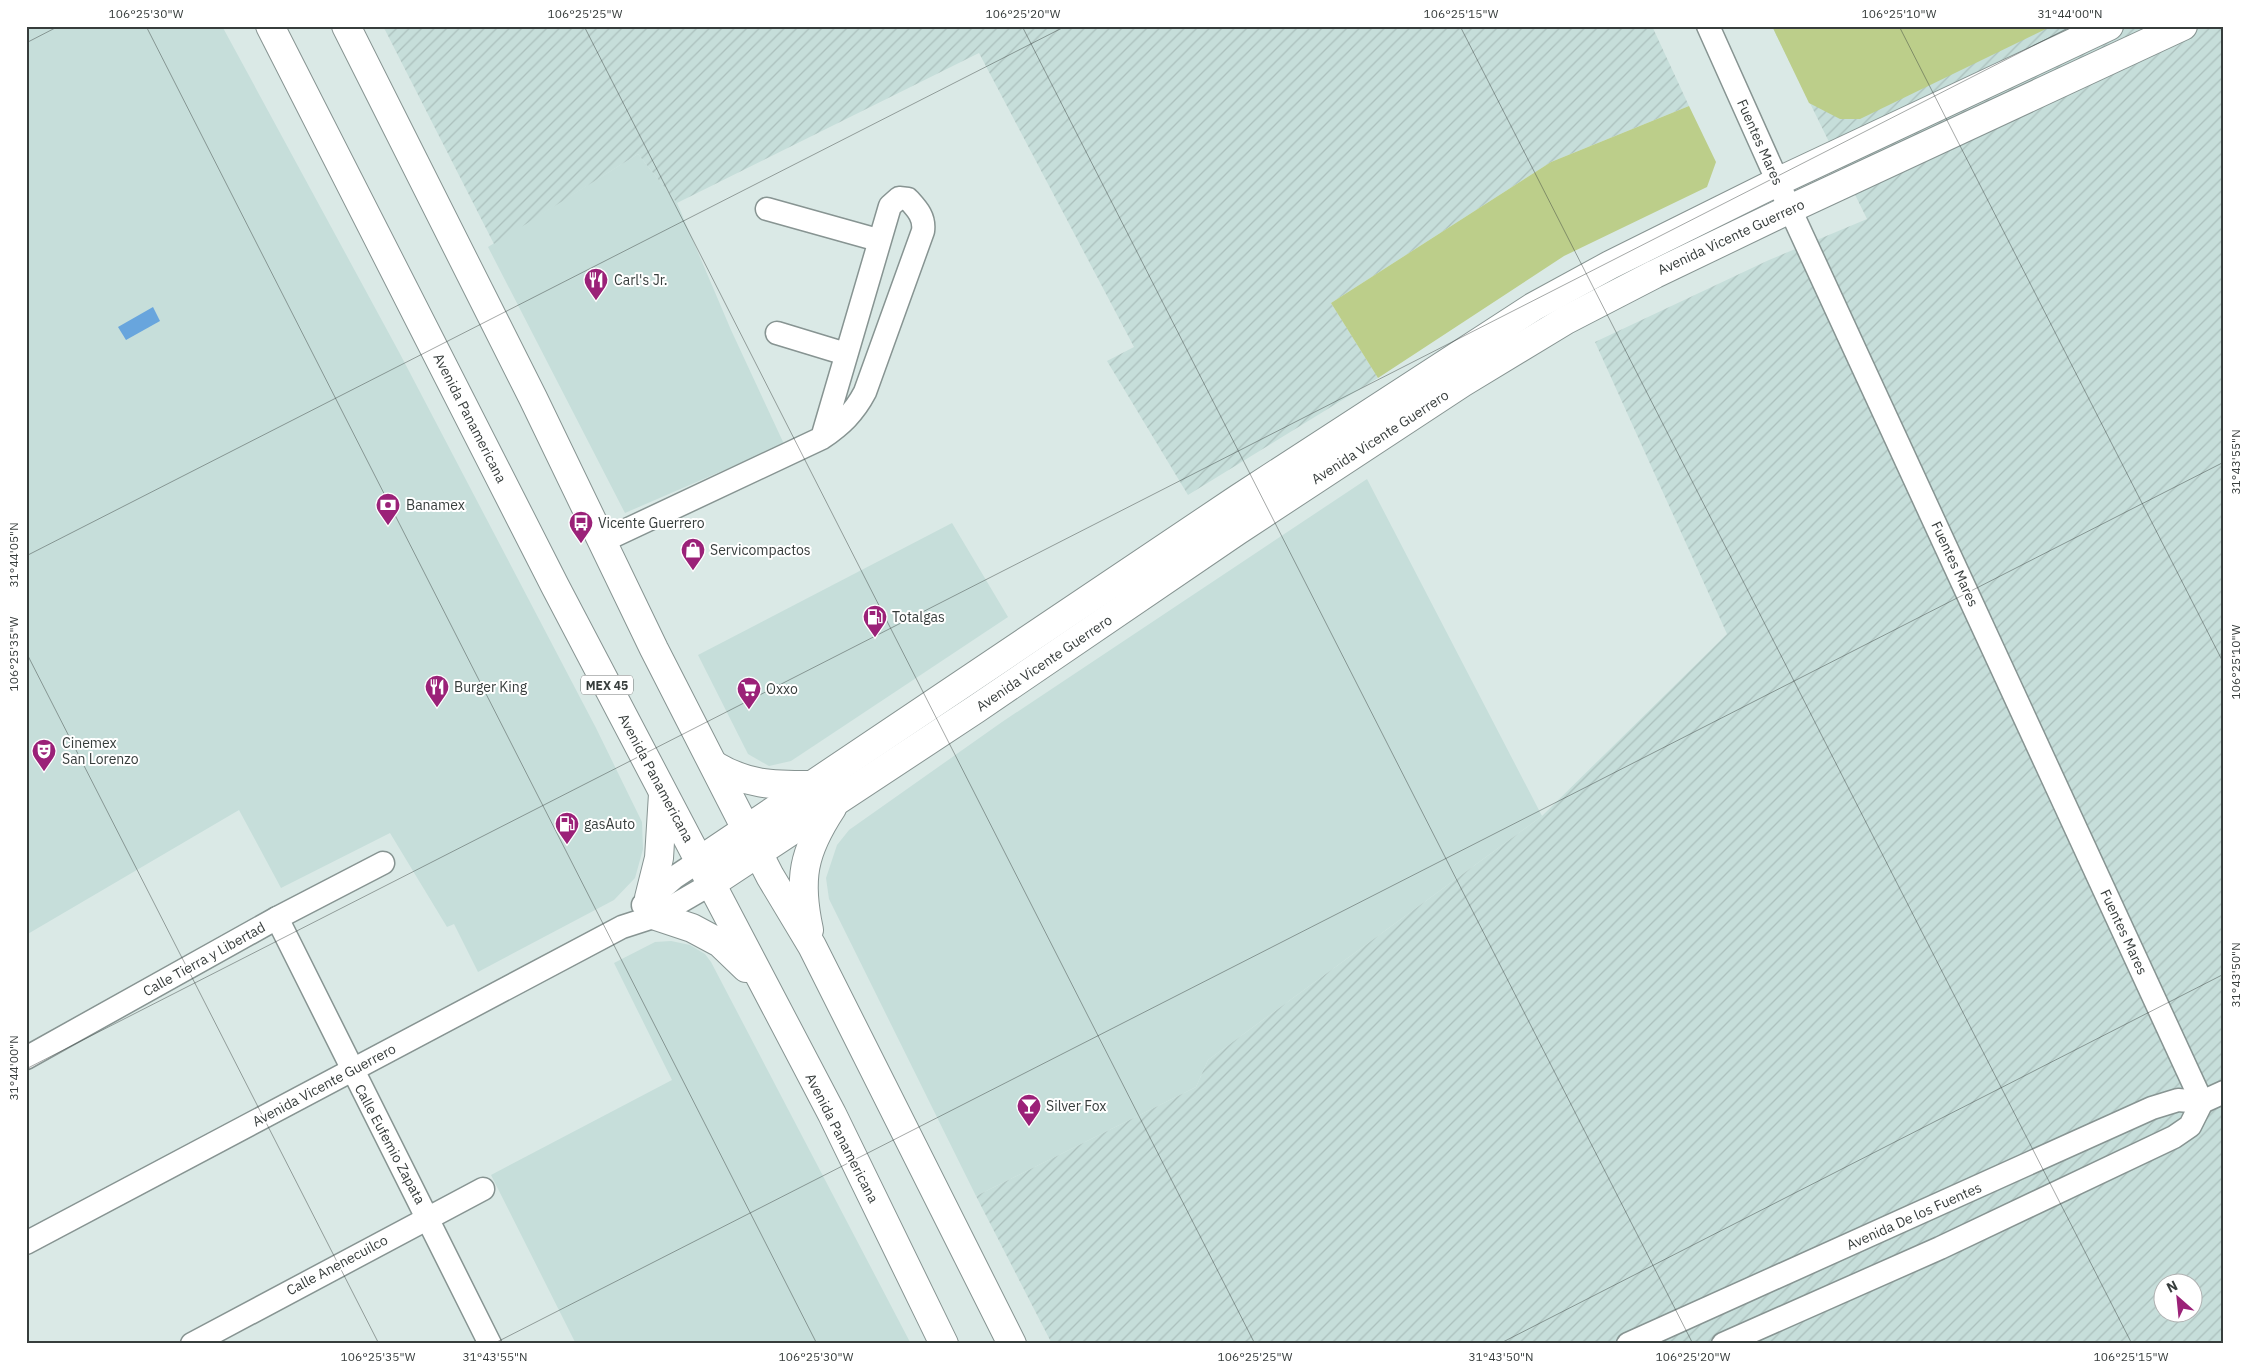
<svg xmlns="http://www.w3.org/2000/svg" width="2250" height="1370" viewBox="0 0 2250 1370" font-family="'IBM Plex Sans',sans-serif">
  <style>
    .built { fill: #c6deda }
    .industrial { fill: url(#industrial-furrows); fill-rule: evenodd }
    .green { fill: #bcce8a }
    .water { fill: #68a5dd }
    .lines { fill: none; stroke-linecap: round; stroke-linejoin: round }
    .minor-casing { stroke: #879492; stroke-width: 25 }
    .major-casing { stroke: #879492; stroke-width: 30 }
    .minor { stroke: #fff; stroke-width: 22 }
    .major { stroke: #fff; stroke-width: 28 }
    .ticks { fill: none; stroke: #373d3c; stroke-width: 1; stroke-opacity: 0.45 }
    .labels { text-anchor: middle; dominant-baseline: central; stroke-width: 4; stroke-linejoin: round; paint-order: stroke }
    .shield { fill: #fff; stroke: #737776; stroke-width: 1 }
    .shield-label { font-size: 12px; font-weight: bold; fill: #373d3c }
    .street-label { font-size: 14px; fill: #373d3c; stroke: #fff }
    .poi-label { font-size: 14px; fill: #373d3c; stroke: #fff; text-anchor: start }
    .neatline { fill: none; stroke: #373d3c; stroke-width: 2 }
    .ticks-label { font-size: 12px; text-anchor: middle; fill: #373d3c }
  </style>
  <defs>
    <pattern id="industrial-furrows" width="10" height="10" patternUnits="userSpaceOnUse" patternTransform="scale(1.25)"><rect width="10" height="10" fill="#c6deda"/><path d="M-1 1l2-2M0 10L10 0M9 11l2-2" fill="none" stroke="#abbfbc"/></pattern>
  </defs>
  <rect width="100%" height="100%" fill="#dae9e6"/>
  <g class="built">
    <polygon points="26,26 222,26 399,352 596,728 642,822 643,849 635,878 614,900 478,972 454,924 447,927 390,833 281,888 239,810 26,935"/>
    <polygon points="638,154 677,203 731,330 784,444 625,513 488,247"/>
    <polygon points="1367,479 1542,816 1208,1060 1196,1087 976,1196 829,899 826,878 837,845 849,830 1002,722"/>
    <polygon points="952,523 1008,617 791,761 769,766 748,754 698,655"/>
    <polygon points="671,941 690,945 705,954 711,962 911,1344 576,1344 491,1175 672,1080 614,963 655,942"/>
  </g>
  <g class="industrial">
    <polygon points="383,26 1652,26 1689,106 1551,162 1331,303 1378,378 1188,495 1107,361 1134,347 979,53 677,203 638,154 494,244"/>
    <path d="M1772,26H2224V1344H1052L976,1196L1196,1087L1208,1060L1542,816L1727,634L1595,342L1769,260L1867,219ZM2162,1282H2192V1312H2162Z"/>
  </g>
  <g class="green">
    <polygon points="1772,26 2052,26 1860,119 1840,119 1809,103"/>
    <polygon points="1689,106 1716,162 1707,187 1564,256 1378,378 1331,303 1551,162"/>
  </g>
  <polygon class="water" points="153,307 160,321 126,340 118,327"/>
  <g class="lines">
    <defs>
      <g id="minor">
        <polyline points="1708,26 1790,209 2202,1102"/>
        <polyline points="767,209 878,240"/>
        <polyline points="777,333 846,354"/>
        <path d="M603,541L822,438C841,425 854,413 865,392L923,231C925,217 917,209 908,199L899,198L890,206L822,438"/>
        <polyline points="643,905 675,877 699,861"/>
        <polyline points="277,918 490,1344"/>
        <polyline points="26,1058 277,918 383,863"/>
        <polyline points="26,1243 622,927 656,916 711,884"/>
        <polyline points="192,1344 483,1189"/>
        <polyline points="1628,1344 2152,1108 2178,1100 2202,1102 2224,1092"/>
        <polyline points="1723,1344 1940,1248 2174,1137 2190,1126 2202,1102"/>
      </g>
      <g id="major">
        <polyline points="270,26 555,586 832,1114 944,1344"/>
        <polyline points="346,26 533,398 654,649 770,876 812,946 1012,1344"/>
        <path d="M714,765C747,785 772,785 810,785"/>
        <polyline points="699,861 1239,498 1533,307 1610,265 1777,182 2109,26"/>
        <polyline points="711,884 976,709 1237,531 1462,383 1566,320 1655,274 1790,209 2183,26"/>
        <polyline points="649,898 659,858 663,794"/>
        <polyline points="656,916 692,928 720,943 746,968"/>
        <path d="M809,930C798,879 803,852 832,808"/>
      </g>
    </defs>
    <use href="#minor" class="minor-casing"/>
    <use href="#major" class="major-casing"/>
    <use href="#minor" class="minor"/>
    <use href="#major" class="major"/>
  </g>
  <path class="ticks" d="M146,26L817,1344M584,26L1255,1344M1022,26L1693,1344M1460,26L2132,1344M1899,26L2224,664M26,43L59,26M26,556L1066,26M26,652L379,1344M26,1069L2072,26M493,1344L2224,462M1499,1344L2224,974"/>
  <defs>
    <symbol id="restaurant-pin" viewBox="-11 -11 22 30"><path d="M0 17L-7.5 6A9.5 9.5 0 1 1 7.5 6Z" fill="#9b2178" stroke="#fff"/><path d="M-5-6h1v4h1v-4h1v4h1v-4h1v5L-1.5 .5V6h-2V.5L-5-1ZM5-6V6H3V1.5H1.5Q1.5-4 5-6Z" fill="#fff"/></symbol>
    <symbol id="bank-pin" viewBox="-11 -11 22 30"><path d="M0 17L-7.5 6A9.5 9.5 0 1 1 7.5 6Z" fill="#9b2178" stroke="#fff"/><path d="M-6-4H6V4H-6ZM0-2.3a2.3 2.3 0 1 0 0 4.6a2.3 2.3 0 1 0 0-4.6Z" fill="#fff"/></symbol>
    <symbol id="bus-pin" viewBox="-11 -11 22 30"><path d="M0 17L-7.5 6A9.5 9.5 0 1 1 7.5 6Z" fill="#9b2178" stroke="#fff"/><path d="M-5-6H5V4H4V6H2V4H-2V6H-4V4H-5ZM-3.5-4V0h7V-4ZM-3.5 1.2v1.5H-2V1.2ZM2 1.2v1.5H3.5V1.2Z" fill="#fff"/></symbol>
    <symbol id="shop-pin" viewBox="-11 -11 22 30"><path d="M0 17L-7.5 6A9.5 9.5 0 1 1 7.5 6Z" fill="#9b2178" stroke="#fff"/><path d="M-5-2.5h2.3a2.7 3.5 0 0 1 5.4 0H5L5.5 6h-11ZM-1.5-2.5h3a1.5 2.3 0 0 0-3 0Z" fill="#fff"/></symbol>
    <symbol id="fuel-pin" viewBox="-11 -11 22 30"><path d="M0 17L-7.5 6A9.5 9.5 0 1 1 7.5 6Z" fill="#9b2178" stroke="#fff"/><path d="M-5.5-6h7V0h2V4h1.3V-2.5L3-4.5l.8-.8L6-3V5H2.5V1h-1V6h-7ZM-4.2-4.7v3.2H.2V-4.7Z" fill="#fff"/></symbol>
    <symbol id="supermarket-pin" viewBox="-11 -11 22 30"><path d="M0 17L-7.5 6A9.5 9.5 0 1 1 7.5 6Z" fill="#9b2178" stroke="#fff"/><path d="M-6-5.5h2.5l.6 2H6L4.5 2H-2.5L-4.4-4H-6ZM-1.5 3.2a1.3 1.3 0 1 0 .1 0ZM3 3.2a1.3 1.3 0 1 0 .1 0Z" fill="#fff"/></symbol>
    <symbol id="theatre-pin" viewBox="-11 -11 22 30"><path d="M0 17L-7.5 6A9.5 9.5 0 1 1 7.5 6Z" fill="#9b2178" stroke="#fff"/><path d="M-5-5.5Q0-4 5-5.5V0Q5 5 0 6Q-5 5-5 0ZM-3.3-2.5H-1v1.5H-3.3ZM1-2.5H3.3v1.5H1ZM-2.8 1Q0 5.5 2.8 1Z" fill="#fff"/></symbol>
    <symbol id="bar-pin" viewBox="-11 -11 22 30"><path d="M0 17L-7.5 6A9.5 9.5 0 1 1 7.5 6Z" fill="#9b2178" stroke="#fff"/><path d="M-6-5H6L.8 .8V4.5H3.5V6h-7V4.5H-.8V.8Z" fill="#fff"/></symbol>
  </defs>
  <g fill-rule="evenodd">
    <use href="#restaurant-pin" x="582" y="266" width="28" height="38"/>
    <use href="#bank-pin" x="374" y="491" width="28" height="38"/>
    <use href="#bus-pin" x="567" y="509" width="28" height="38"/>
    <use href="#shop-pin" x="679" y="536" width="28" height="38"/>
    <use href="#fuel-pin" x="861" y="603" width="28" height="38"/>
    <use href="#restaurant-pin" x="423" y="673" width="28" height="38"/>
    <use href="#supermarket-pin" x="735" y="675" width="28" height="38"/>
    <use href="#theatre-pin" x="30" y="737" width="28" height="38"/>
    <use href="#fuel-pin" x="553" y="810" width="28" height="38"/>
    <use href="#bar-pin" x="1015" y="1092" width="28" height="38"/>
  </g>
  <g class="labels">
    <rect class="shield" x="581" y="675.5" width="52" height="19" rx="4"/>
    <g class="shield-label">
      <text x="607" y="685">MEX 45</text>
    </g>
    <g class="street-label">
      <text transform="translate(1760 142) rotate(66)">Fuentes Mares</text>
      <text transform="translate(1731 237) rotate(-25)">Avenida Vicente Guerrero</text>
      <text transform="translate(470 418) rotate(63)">Avenida Panamericana</text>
      <text transform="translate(1380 437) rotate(-33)">Avenida Vicente Guerrero</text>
      <text transform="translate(1955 564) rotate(65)">Fuentes Mares</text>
      <text transform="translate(1044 663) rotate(-34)">Avenida Vicente Guerrero</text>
      <text transform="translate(656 778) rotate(62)">Avenida Panamericana</text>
      <text transform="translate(2124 932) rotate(65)">Fuentes Mares</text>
      <text transform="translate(204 959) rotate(-29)">Calle Tierra y Libertad</text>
      <text transform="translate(324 1085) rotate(-28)">Avenida Vicente Guerrero</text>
      <text transform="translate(842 1138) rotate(63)">Avenida Panamericana</text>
      <text transform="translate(390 1144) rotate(62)">Calle Eufemio Zapata</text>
      <text transform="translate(1914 1216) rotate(-24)">Avenida De los Fuentes</text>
      <text transform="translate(337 1265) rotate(-28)">Calle Anenecuilco</text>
    </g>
    <g class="poi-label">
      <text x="614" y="280">Carl's Jr.</text>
      <text x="406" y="505">Banamex</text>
      <text x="598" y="523">Vicente Guerrero</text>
      <text x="710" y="550">Servicompactos</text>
      <text x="892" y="617">Totalgas</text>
      <text x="454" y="687">Burger King</text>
      <text x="766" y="689">Oxxo</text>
      <text x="62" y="743">Cinemex<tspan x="62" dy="16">San Lorenzo</tspan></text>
      <text x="584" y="824">gasAuto</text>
      <text x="1046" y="1106">Silver Fox</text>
    </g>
  </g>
  <rect width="2250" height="1370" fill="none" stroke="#ffffff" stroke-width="55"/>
  <g transform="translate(2178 1298) rotate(333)"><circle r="24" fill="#ffffff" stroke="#afb1b1"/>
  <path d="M0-4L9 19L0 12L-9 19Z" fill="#9b2178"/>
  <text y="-8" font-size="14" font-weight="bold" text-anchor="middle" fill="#373d3c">N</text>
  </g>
  <rect x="28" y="28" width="2194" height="1314" class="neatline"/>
  <g class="ticks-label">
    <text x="146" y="18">106°25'30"W</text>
    <text x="585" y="18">106°25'25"W</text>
    <text x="1023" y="18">106°25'20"W</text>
    <text x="1461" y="18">106°25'15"W</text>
    <text x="1899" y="18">106°25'10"W</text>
    <text x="2070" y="18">31°44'00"N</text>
    <text transform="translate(2236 462) rotate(-90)" y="4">31°43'55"N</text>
    <text transform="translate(14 555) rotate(-90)" y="4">31°44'05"N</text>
    <text transform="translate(14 654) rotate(-90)" y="4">106°25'35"W</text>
    <text transform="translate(2236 662) rotate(-90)" y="4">106°25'10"W</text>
    <text transform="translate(2236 975) rotate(-90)" y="4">31°43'50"N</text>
    <text transform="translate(14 1068) rotate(-90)" y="4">31°44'00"N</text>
    <text x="378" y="1361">106°25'35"W</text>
    <text x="495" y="1361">31°43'55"N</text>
    <text x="816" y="1361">106°25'30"W</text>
    <text x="1255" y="1361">106°25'25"W</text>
    <text x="1501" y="1361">31°43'50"N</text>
    <text x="1693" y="1361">106°25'20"W</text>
    <text x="2131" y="1361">106°25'15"W</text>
  </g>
</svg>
